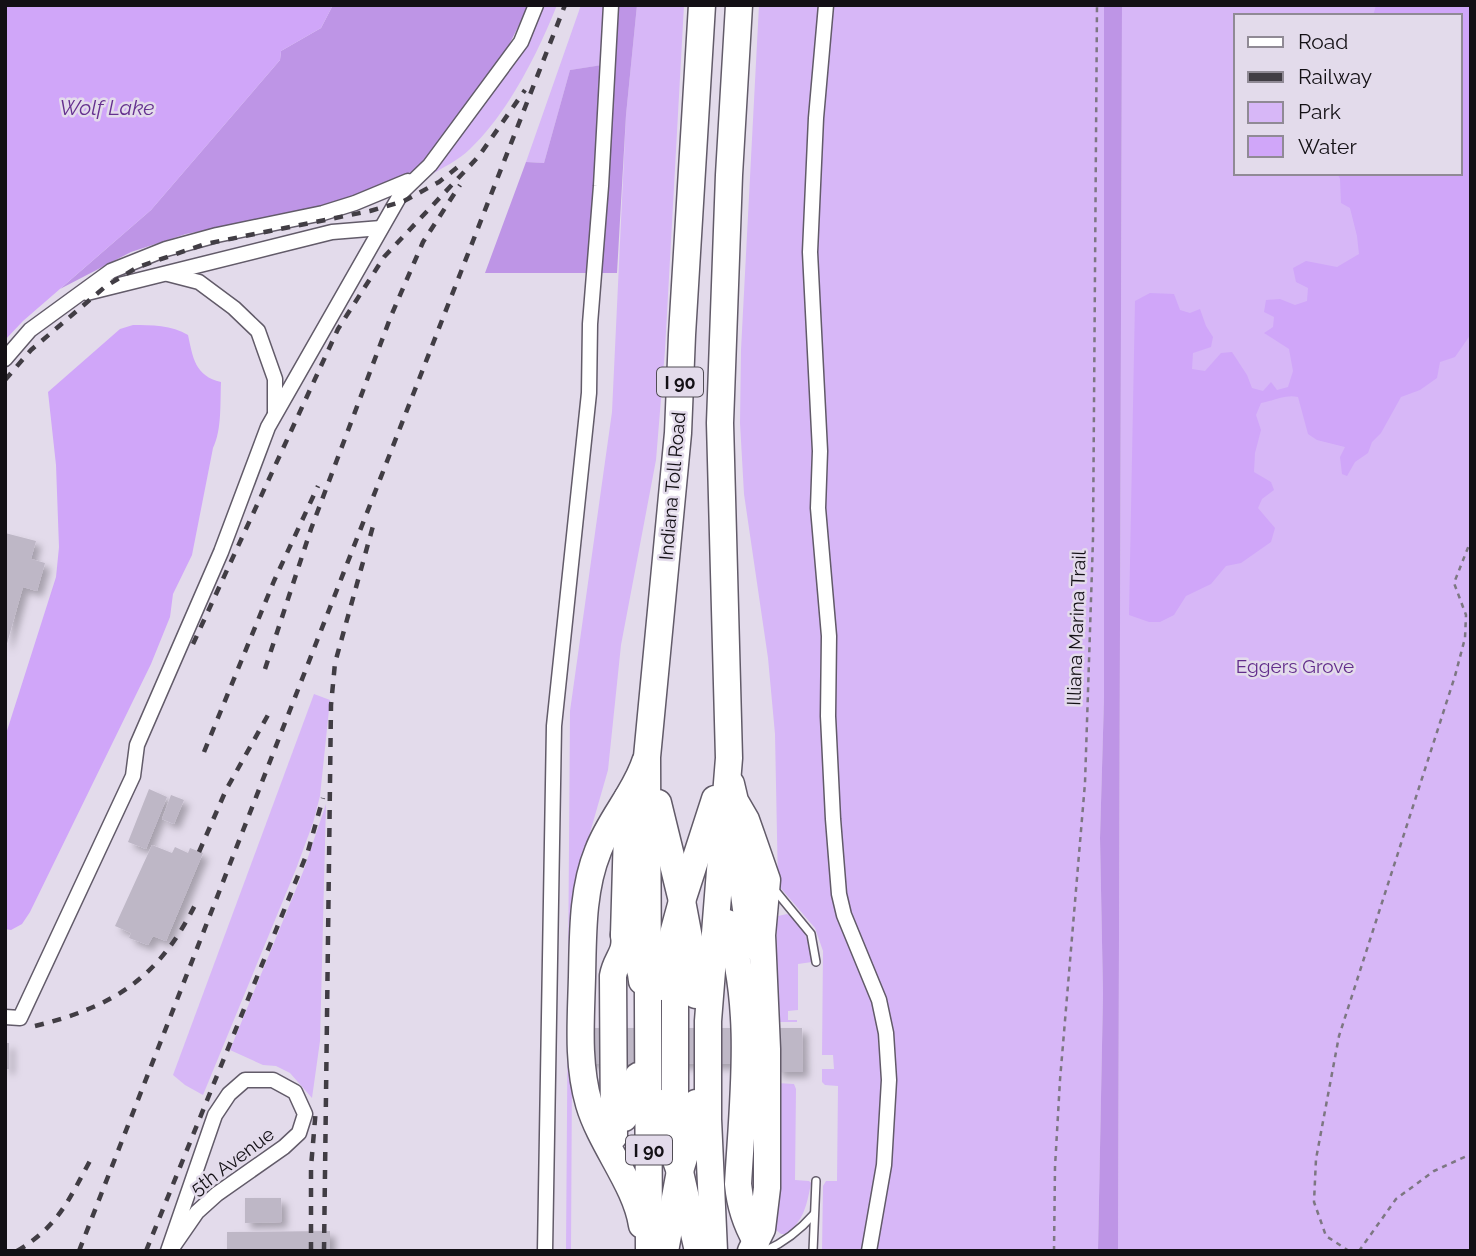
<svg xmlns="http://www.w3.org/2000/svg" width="1476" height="1256" viewBox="0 0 1476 1256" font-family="Raleway,sans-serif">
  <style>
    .green { fill: #d7b7f7; fill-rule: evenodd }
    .forest { fill: #be95e6 }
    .water { fill: #d0a6f9 }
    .building { fill: #beb7c6; filter: url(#shadow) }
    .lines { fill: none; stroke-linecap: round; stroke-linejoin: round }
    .service-casing { stroke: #625b69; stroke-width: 10 }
    .minor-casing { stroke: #625b69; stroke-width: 17 }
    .motorway-casing { stroke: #625b69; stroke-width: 29 }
    .path { stroke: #7d7782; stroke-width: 2.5; stroke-dasharray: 5 5; stroke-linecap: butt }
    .service { stroke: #fff; stroke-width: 7 }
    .minor { stroke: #fff; stroke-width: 14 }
    .motorway { stroke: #fff; stroke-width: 26 }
    .rail { stroke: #413d44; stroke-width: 4.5; stroke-dasharray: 9 9; stroke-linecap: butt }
    .labels { text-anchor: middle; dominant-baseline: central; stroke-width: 5; stroke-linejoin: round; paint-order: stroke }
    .shield { fill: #e3dbeb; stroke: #514d55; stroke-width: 2 }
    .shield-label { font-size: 18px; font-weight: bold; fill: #131015 }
    .street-label { font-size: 19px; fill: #131015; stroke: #e3dbeb }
    .park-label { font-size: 19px; fill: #622d8b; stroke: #e3dbeb }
    .water-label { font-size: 21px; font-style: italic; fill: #65308f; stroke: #e3dbeb }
  </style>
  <defs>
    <filter id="shadow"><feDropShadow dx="5.5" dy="5.5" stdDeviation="3.5" flood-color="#0004"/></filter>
  </defs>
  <rect width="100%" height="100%" fill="#e3dbeb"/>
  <g class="green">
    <path d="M542,5H557C538,53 508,113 470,149C459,160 442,168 429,176L427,174Z"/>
    <polygon points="581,5 606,5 603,65 570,70 544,163 526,162"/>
    <polygon points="637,5 684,5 665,350 656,460 621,645 608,770 573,892 571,1251 566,1251 570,711 612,412 626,115"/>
    <polygon points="759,5 1104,5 1104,698 1100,838 1103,994 1098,1251 822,1251 823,1186 826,1181 837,1181 838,1086 825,1085 822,1082 822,1069 834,1069 833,1055 822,1055 823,951 815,928 778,885 775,734 768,658 744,494 740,423 741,350"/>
    <path d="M1122,5H1471V1251H1118ZM1236,16H1460V173H1236Z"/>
    <polygon points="314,694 330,700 320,796 313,823 296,869 203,1095 185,1085 173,1075"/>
    <polygon points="326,804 320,1041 312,1098 290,1073 276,1066 263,1065 230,1050 303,872"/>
    <path d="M787,914C803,923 811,944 812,962L798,964V1010L788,1011V1020H797V1022H774L777,918L778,916Z"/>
    <path d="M777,1083L794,1084L796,1089L795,1180L809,1181L811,1183C807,1204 804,1222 785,1234H781L775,1229Z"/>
  </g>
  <g class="forest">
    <polygon points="333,5 529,5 503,57 420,168 333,205 186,234 131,252 60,289 151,210 280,60 281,51 321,28"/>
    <polygon points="618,5 637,5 626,115 617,273 485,273 526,162 544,163 570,70 615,63"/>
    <polygon points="1104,5 1122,5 1118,1251 1098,1251 1103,994 1100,838 1104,698"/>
  </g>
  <g class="water">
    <polygon points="5,5 333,5 321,28 281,51 280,60 151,210 23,321 5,340"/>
    <path d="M1376,5H1471V334L1455,357L1440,362L1437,378L1420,390L1401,397L1381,433L1372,442L1368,453L1355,462L1347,476L1342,474L1340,457L1345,447L1317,440L1308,434L1298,397C1285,394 1274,401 1261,403L1256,415L1261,430L1255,453L1254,472L1271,482L1274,490L1262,499L1258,508L1275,528L1271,542L1241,563L1226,566L1211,584L1186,596L1174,615L1160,622H1149L1129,615L1135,301L1150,293L1174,294L1180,310L1190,313L1200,309L1206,326L1213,337L1211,347L1193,353L1192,369L1205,371L1221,353L1232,352L1247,375L1252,388L1263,391L1271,382L1277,390L1288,387L1293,371L1289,349L1264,333L1273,327L1274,317L1264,312L1266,300L1280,299L1295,305L1307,301L1308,288L1296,282L1293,268L1306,261L1337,267L1359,254L1357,236L1350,208L1341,203L1340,179L1337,173H1460V16H1373Z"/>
    <path d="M133,325C151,325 172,325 188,335C193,358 195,376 221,382C220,403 222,430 213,448L192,555L173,594L170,617L151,664L30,912L22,924L11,930L5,929V737L56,577L59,547L56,465L48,392L120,329Z"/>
  </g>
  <g class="building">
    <polygon points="5,533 36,541 31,559 45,563 37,591 23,587 6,647"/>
    <polygon points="149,789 167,797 146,849 128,842"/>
    <polygon points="171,795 184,800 174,824 162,819"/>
    <polygon points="152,845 172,853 175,847 188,853 190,848 203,853 166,941 153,936 148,945 129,938 131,933 115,926"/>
    <polygon points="574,1028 802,1028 803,1072 777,1072 777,1064 574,1063"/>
    <rect x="5" y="1043" width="4" height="26"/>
    <polygon points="245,1198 281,1198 282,1222 245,1223"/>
    <polygon points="330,1231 330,1251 227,1251 227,1232"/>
  </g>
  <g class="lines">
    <defs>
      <g id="service">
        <polyline points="774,889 811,934 816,962"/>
        <path d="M765,1251C785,1242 800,1230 814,1214"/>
        <polyline points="813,1251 816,1181"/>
      </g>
      <g id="minor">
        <polyline points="826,5 816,118 810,252 820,451 818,508 829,636 828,716 833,819 839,894 844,915 879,1000 886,1033 889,1080 884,1165 869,1251"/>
        <polyline points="168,274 199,282 234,308 258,331 275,379 275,412"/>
        <polyline points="87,293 332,232 381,228"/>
        <polyline points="5,359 30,330 111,271 166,249 217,235 323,213 355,203 408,181"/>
        <polyline points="5,1017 20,1018 133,776 137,745 221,552 268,427 402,192 430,165 521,42 536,5"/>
        <polyline points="168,1251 215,1115 229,1094 245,1080 273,1080 295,1092 305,1114 299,1133 284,1147 217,1194 197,1212 170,1251"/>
        <polyline points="545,1251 554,726 589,393 590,324 601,186 611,5"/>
      </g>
      <g id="motorway">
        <polyline points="731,784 735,801 746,820 767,880 762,935 767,1049 767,1188 762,1229 751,1251"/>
        <path d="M628,797L624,935C630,951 641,963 642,981"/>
        <polyline points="658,803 682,901 696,975 696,995"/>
        <polyline points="735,828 751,946"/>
        <path d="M727,923C755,1005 743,1099 738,1184C740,1205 745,1222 756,1241"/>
        <polyline points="662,987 662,974 682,901 715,799"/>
        <polyline points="661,1103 661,1118 680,1172 698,1251"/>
        <polyline points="624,1118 636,1102 638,1076"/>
        <polyline points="675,1123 675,966"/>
        <path d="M614,1136L613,976C616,958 627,954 624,935"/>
        <path d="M642,1225C636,1185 601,1145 589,1104C577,1063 581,1019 582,977C583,936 582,890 598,851C610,819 635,793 645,762"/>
        <polyline points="649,1251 647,757 678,433 682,335 702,5"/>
        <polyline points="665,1251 680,1171 696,1119 696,1103"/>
        <polyline points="714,1251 708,1119 708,1021 729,758 720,423 729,175 739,5"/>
      </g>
    </defs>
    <use href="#service" class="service-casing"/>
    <use href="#minor" class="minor-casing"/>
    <use href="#motorway" class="motorway-casing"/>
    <g class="path">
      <polyline points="1054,1251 1055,1167 1060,1080 1085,783 1093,539 1097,5"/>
      <polyline points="1349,1251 1326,1236 1314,1202 1316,1159 1339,1036 1455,676 1465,638 1466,615 1454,583 1471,540"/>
      <polyline points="1359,1251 1396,1199 1434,1171 1471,1154"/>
    </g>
    <use href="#service" class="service"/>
    <use href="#minor" class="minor"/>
    <use href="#motorway" class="motorway"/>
    <g class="rail">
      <polyline points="5,380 31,350 106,286 138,267 205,244 370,211 404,201 439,182 459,166"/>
      <polyline points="193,644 338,329 384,257 479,156 525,90"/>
      <polyline points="265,669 311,529 391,316 423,242 460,185"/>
      <polyline points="204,752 274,581 318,486"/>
      <polyline points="199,852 226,790 268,715"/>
      <path d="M35,1026C116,1006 160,977 197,901"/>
      <path d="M17,1251C59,1226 69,1199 91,1159"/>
      <polyline points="79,1251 565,5"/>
      <polyline points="146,1251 308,851 323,798"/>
      <polyline points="311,1251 311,1167 316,1108"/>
      <polyline points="324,1251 331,705 335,663 373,526"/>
    </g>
  </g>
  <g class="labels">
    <g class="shield">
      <rect x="657" y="367.5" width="46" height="29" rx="5"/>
      <rect x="626" y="1135.5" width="46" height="29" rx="5"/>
    </g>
    <g class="shield-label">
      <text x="680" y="382">I 90</text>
      <text x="649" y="1150">I 90</text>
    </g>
    <g class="street-label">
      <text transform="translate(672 486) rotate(-85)">Indiana Toll Road</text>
      <text transform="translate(1076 628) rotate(-88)">Illiana Marina Trail</text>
      <text transform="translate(232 1161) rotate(-37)">5th Avenue</text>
    </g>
    <g class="park-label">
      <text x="1295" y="666">Eggers Grove</text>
    </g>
    <g class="water-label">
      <text x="107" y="107">Wolf Lake</text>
    </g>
  </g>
  <rect width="1476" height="1256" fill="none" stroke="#131015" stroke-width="14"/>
  <rect x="1234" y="14" width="228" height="161" fill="#e3dbeb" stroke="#908a95" stroke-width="2"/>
  <rect x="1248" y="37" width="35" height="10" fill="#ffffff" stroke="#908a95" stroke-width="2"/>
  <text x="1298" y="49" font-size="21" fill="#131015">Road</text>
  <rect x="1248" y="72" width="35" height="10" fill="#413d44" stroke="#908a95" stroke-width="2"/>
  <text x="1298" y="84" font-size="21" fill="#131015">Railway</text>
  <rect x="1248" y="102" width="35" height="21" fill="#d7b7f7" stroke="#908a95" stroke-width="2"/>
  <text x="1298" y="119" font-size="21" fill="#131015">Park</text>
  <rect x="1248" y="136" width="35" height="21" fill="#d0a6f9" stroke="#908a95" stroke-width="2"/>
  <text x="1298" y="154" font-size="21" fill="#131015">Water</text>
</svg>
